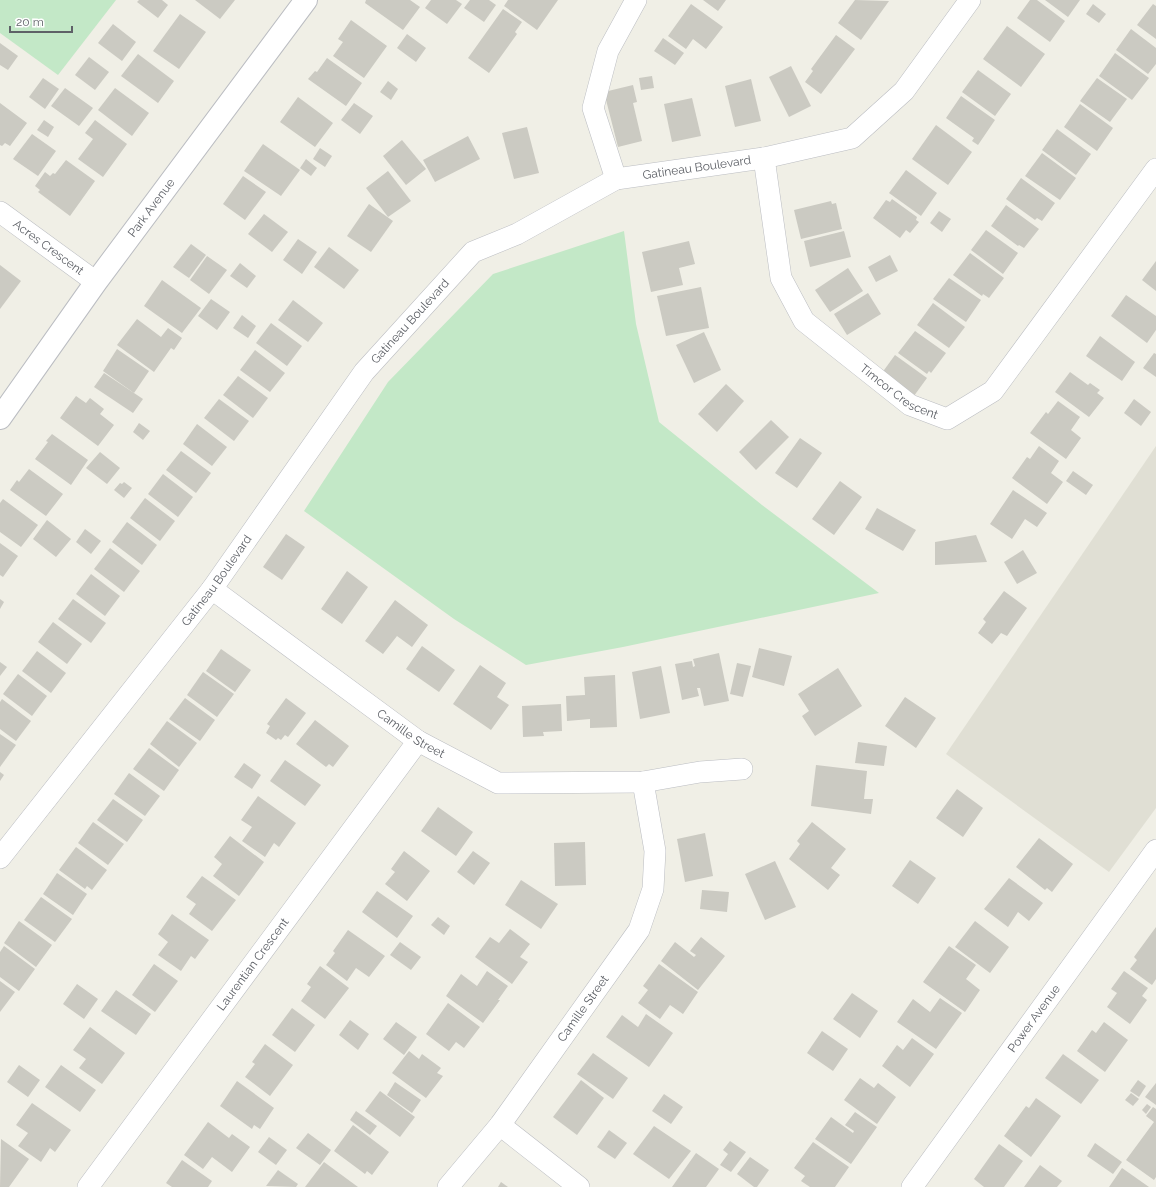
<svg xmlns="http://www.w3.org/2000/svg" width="1156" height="1187" viewBox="0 0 1156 1187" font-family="Raleway,sans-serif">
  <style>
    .education { fill: #e0dfd4 }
    .green { fill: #c3e8c7 }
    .building { fill: #cbcac2 }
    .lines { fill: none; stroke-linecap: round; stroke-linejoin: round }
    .minor-casing { stroke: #bbbdc2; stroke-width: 22 }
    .tertiary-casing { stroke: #bbbdc2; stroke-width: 24 }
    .minor { stroke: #fff; stroke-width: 21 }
    .tertiary { stroke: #fff; stroke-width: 22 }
    .labels { text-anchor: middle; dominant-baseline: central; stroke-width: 4; stroke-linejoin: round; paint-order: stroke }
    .street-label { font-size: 12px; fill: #5e6167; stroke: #fff }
  </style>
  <rect width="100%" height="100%" fill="#f0efe6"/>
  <polygon class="education" points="1156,446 1156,808 1109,872 946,754"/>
  <g class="green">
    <polygon points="0,0 116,0 58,75 0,33"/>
    <polygon points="624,231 636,324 659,422 762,505 879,593 623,647 526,665 454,619 304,511 388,382 493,274"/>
  </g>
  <g class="building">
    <polygon points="139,0 162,0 168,5 158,18 137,2"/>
    <polygon points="195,0 235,0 220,19"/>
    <polygon points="366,0 410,0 420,7 403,30 365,3"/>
    <polygon points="431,0 456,0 462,4 447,24 425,8"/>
    <polygon points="470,0 489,0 496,5 484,22 464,8"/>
    <polygon points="508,0 558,0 537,30 504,6"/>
    <polygon points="703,0 726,0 718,11"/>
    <polygon points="855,0 889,1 861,40 838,23"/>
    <polygon points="1030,0 1037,0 1065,21 1050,42 1017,18"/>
    <polygon points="1045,0 1080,0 1068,17"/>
    <polygon points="691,4 723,27 706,49 693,39 686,49 668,36"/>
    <polygon points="1093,4 1106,14 1099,23 1086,14"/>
    <polygon points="1153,4 1156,6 1156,39 1137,25"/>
    <polygon points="503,9 522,22 515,32 517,34 489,73 468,58"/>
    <polygon points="180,14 206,32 179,69 153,51"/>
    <polygon points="351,20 387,46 364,78 333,56 343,42 338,39"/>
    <polygon points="113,24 136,42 122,61 98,43"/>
    <polygon points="1007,26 1045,54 1021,87 983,59"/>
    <polygon points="1131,29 1156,48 1156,64 1148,74 1116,50"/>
    <polygon points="407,34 426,48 416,62 397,48"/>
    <polygon points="836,35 855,49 821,94 805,82 813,71 811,69"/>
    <polygon points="663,38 684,53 675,65 654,51"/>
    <polygon points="0,43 18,56 8,70 0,65"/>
    <polygon points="1115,53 1149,78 1132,100 1099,76"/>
    <polygon points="138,54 174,81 158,103 121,76"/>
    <polygon points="89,57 109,72 95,90 75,75"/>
    <polygon points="327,58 362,83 346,106 308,79 315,71 317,72"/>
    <polygon points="791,66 811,106 789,117 769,77"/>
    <polygon points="978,70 1011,94 995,116 962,92"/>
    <polygon points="652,76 654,88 641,90 639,78"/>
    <polygon points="43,78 59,89 45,109 29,97"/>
    <polygon points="1097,78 1127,99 1110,122 1080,101"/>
    <polygon points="751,79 761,121 735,127 725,86"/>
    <polygon points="388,81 398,89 391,100 380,92"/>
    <polygon points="633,85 637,102 633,103 642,141 618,147 604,92"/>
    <polygon points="65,88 93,108 79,126 51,106"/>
    <polygon points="115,88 149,113 132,136 98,110"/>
    <polygon points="961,96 995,120 978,145 972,141 974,138 946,118"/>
    <polygon points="298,97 333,123 315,147 280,122"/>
    <polygon points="692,98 701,136 672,142 664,104"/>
    <polygon points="0,103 27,123 10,146 5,143 2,146 0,145"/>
    <polygon points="354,103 373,116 360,134 341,120"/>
    <polygon points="1080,104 1113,128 1097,151 1064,127"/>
    <polygon points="44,120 54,127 48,137 37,130"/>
    <polygon points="95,120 127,144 103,177 78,159 93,139 85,133"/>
    <polygon points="936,125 972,152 948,185 912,159"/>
    <polygon points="527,127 539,173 514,179 502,133"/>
    <polygon points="1057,129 1091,154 1076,175 1042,150"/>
    <polygon points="32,134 56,151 38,176 13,159"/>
    <polygon points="468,136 480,159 435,182 423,160"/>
    <polygon points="402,140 426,169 406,185 383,156"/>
    <polygon points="263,144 300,170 281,196 244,171"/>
    <polygon points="320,148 332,156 325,167 313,159"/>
    <polygon points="1042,153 1076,178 1060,200 1025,176"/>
    <polygon points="306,159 317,168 311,176 300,168"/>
    <polygon points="66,160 95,181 70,216 38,192 40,190 35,186 45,172 50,176 53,173 55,174"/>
    <polygon points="906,170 937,193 921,216 889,193"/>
    <polygon points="388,171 411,201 388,217 366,188"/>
    <polygon points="243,176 266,192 245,220 223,204"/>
    <polygon points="1021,178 1055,203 1042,221 1037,218 1035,220 1006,199"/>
    <polygon points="892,199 917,217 916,220 919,222 910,233 906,230 900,238 873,218 886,200 890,202"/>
    <polygon points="831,201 832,204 836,203 842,229 801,239 794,210"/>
    <polygon points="369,204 393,221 371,252 347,236"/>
    <polygon points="1006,205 1039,229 1024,248 1019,245 1018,246 991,226"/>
    <polygon points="939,211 951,219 942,232 930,223"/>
    <polygon points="264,214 288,232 272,252 248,234"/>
    <polygon points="986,230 1018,253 1003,274 971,250"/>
    <polygon points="844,231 851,257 810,267 804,241"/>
    <polygon points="298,239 317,252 302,274 283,260"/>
    <polygon points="689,241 695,264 679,268 683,285 651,292 642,252"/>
    <polygon points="191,244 206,255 189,278 173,267"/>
    <polygon points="329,247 359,270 344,289 314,267"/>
    <polygon points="970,253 1004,278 989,298 983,294 982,296 953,275"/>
    <polygon points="890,255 898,271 876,282 868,267"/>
    <polygon points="207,256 227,270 209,294 190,280"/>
    <polygon points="1156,261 1156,291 1142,280"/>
    <polygon points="240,263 256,276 247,288 230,276"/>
    <polygon points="0,265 21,281 0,309"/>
    <polygon points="848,268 863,291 830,312 815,290"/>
    <polygon points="949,278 981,300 966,322 933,299"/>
    <polygon points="162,280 201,308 182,333 144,306"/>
    <polygon points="701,287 709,328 666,336 657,296"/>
    <polygon points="868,293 881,314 847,335 834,314"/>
    <polygon points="1126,295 1156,316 1156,330 1147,343 1111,316"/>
    <polygon points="211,299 230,312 217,330 198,316"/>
    <polygon points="293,300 323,323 308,342 278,320"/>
    <polygon points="933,303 965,327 949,348 917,325"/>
    <polygon points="242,315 256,326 248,338 233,328"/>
    <polygon points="137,319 161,337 168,328 182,338 174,350 171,348 154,372 117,345"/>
    <polygon points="271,323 302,346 287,366 256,343"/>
    <polygon points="915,331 946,353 931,373 929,371 927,374 898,353"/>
    <polygon points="704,332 721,370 694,383 676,345"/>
    <polygon points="1100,336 1135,362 1122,381 1086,356"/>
    <polygon points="117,349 149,371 134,393 103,371"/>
    <polygon points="255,350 285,373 270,392 240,370"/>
    <polygon points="1154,353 1156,354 1156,377 1143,368"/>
    <polygon points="895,355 927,378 911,400 879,377"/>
    <polygon points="1070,372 1088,385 1090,383 1100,390 1097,393 1104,398 1089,417 1055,392"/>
    <polygon points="104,373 143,399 133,413 94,387"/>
    <polygon points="238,376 268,398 253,418 223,395"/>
    <polygon points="726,384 744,401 717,432 698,414"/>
    <polygon points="76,396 86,403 90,398 104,409 100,414 114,425 98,446 60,418"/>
    <polygon points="219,399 249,421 234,441 204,418"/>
    <polygon points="1134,399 1151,412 1141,426 1124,413"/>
    <polygon points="1058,401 1080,417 1071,430 1081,438 1066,459 1030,433 1046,412 1048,414"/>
    <polygon points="771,420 789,437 756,470 739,452"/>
    <polygon points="139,423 150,431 143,440 133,432"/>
    <polygon points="197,424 227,447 212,466 183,444"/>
    <polygon points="52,434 88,460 71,485 35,459 48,442 46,441"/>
    <polygon points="800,438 822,453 797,488 775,473"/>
    <polygon points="1039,446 1059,461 1051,473 1063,482 1047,504 1012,478 1027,457 1030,459"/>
    <polygon points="181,451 211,473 196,493 166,470"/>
    <polygon points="100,452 120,468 107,484 86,468"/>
    <polygon points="29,469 63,494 46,516 10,490 17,480 19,482"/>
    <polygon points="1073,471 1093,485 1086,495 1066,481"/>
    <polygon points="163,474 193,497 178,517 148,494"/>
    <polygon points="840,481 862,497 834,535 812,519"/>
    <polygon points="124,482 132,488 124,498 114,490 120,483 122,484"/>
    <polygon points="1013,490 1047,513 1037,527 1025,519 1012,539 990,524"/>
    <polygon points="145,498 175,521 160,541 130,518"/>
    <polygon points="3,499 38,525 21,547 0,532 0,503"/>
    <polygon points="877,508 916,530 903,551 865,529"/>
    <polygon points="47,520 71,539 56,557 33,539"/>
    <polygon points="127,522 157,545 142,565 112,542"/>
    <polygon points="85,529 101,541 91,554 76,542"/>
    <polygon points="286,534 305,547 282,580 263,567"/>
    <polygon points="976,535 987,562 935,565 935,542"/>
    <polygon points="0,543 18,556 3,577 0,575"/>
    <polygon points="110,548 140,571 124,592 94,569"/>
    <polygon points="1023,550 1037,573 1017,584 1004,562"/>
    <polygon points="347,571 368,587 342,624 321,609"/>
    <polygon points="91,574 120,596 105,616 76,594"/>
    <polygon points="1004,591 1027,608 1007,636 1001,633 992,644 978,633 986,622 983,619"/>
    <polygon points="0,599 4,602 0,609"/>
    <polygon points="73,599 106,623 91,643 58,619"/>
    <polygon points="395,600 428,625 412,647 397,636 383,654 365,641"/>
    <polygon points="53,622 82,644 67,664 38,642"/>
    <polygon points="422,646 455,670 439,692 406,669"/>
    <polygon points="759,648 792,656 784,686 752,677"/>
    <polygon points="221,649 251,670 235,692 206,671"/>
    <polygon points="37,651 66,673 51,693 22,671"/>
    <polygon points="719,653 729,701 704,706 700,688 697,688 699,696 682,700 675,664 692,661 693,667 695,666 693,659"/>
    <polygon points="0,662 7,667 0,676"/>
    <polygon points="737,663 751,666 743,697 730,694"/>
    <polygon points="480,665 506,683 497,697 509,705 491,730 453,704"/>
    <polygon points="661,666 670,713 640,719 632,672"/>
    <polygon points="838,668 862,706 815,736 802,716 809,711 798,694"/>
    <polygon points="203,672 234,694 217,717 187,695"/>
    <polygon points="18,674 47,696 32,716 3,694"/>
    <polygon points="615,675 617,727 590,728 590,719 567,721 566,696 585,695 584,677"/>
    <polygon points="905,697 936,718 916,748 885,726"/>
    <polygon points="185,698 215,720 200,741 169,719"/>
    <polygon points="286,698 306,713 288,737 285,735 281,740 278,738 276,740 266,733 270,726 267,724"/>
    <polygon points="2,699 31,721 16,741 0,729 0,702"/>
    <polygon points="561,704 562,731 543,732 544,736 523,737 522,706"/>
    <polygon points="315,720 349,746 333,767 329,764 326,767 296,744"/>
    <polygon points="167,721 197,743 179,767 150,744"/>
    <polygon points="0,734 16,745 0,767"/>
    <polygon points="858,742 887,746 884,766 855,763"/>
    <polygon points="149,748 179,770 164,791 133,769"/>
    <polygon points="285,760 321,785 305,806 270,781"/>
    <polygon points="244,763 261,775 252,789 234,777"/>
    <polygon points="816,765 867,771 864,799 873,799 871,814 811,806"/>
    <polygon points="0,772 4,775 0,781"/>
    <polygon points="129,773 160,796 145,816 114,794"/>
    <polygon points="957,789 983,808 963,837 936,818"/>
    <polygon points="258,796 296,823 279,847 274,843 265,857 242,841 252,827 241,820"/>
    <polygon points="113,799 143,820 127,842 97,820"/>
    <polygon points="438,807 473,832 456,856 421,831"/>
    <polygon points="93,822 124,844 108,865 78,843"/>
    <polygon points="812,822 846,849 831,868 840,875 828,890 789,859 800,844 797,841"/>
    <polygon points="705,833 713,876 685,882 677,839"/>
    <polygon points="230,836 264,862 239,896 213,876 222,864 214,857"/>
    <polygon points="1039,838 1073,864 1052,892 1047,888 1045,890 1016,867"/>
    <polygon points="585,842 586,885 555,886 554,843"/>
    <polygon points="76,847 107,870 92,890 87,886 85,889 59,870"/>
    <polygon points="404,851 430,871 407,901 385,884 395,872 391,869"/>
    <polygon points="473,851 490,863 474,885 457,872"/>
    <polygon points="910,860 936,878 918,904 892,886"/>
    <polygon points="775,861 796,907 765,920 745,874"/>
    <polygon points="57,873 87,894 73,915 43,894"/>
    <polygon points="202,876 236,900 212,931 189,914 196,904 186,897"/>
    <polygon points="1009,878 1043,903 1029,921 1018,912 1008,927 984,909"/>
    <polygon points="521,880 558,904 541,929 505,905"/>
    <polygon points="702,890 729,892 727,912 700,909"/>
    <polygon points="377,891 413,916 397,938 362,912"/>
    <polygon points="41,897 72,919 55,942 24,920"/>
    <polygon points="172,914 209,940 195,959 191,956 181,971 158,955 168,942 158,934"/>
    <polygon points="438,917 450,926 444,935 431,925"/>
    <polygon points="19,921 52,945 36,967 4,943"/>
    <polygon points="975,921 1009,947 990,973 955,947"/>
    <polygon points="1156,927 1156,979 1152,985 1130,969 1137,960 1134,957"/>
    <polygon points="510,929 530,944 520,957 528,962 512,984 475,957 490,937 499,943"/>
    <polygon points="348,930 385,956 369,977 356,968 347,981 326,965 335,953 333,951"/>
    <polygon points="701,937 725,956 698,990 661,961 675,942 694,957 696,955 690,951"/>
    <polygon points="400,942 421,957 411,970 390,955"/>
    <polygon points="4,946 35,969 19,991 0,977 0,952"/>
    <polygon points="949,946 976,965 966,979 980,990 965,1012 923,982"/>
    <polygon points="154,964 178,981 155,1012 132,995"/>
    <polygon points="659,964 698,992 683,1014 670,1005 660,1019 638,1003 648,990 643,986"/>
    <polygon points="320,966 349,988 325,1019 301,1001 311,987 307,984"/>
    <polygon points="487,971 508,986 498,1000 500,1000 483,1023 446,996 461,974 477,986"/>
    <polygon points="1124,971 1148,988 1142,996 1147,1000 1130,1024 1107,1007 1117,993 1111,989"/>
    <polygon points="0,981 15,992 0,1012"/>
    <polygon points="77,984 98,999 84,1019 63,1004"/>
    <polygon points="116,990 151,1014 136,1035 101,1011"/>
    <polygon points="852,993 878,1011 860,1038 833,1019"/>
    <polygon points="940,998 962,1013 936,1049 897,1022 913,999 930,1012"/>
    <polygon points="448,1003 480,1027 464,1048 456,1042 449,1051 426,1034"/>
    <polygon points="292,1008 315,1025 295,1052 272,1035"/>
    <polygon points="646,1014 673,1033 649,1067 606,1037 622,1015 638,1027"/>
    <polygon points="350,1020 369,1034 358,1050 339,1035"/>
    <polygon points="396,1022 417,1037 404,1055 383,1039"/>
    <polygon points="1104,1022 1128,1040 1105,1072 1077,1051 1092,1030 1096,1033"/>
    <polygon points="90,1027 125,1053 102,1084 79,1068 86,1059 73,1050"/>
    <polygon points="822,1031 848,1049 833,1071 807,1053"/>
    <polygon points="912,1038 934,1054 910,1087 882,1066 897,1045 903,1050"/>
    <polygon points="265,1044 293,1065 270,1096 245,1077 255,1064 252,1062"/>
    <polygon points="409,1051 419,1059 422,1054 441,1068 437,1073 443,1076 426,1098 392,1073"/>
    <polygon points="593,1053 628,1078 613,1099 577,1074"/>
    <polygon points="1063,1054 1099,1080 1081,1104 1045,1078"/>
    <polygon points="19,1065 40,1080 28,1097 7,1082"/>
    <polygon points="61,1065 96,1090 80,1112 45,1087"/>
    <polygon points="860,1078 874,1088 878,1083 896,1097 877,1124 844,1100"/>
    <polygon points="581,1080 604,1098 577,1135 553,1117"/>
    <polygon points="1138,1080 1146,1086 1139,1097 1130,1091"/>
    <polygon points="237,1081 274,1108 260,1129 254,1125 252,1129 220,1106"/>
    <polygon points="395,1082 421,1100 412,1113 387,1095"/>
    <polygon points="1156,1083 1156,1105 1145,1097"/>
    <polygon points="380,1091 415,1117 400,1137 365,1111"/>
    <polygon points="1131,1093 1139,1099 1133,1106 1125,1100"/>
    <polygon points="664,1094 683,1107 671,1124 652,1111"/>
    <polygon points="1036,1098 1061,1116 1031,1157 1004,1136 1026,1106 1029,1108"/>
    <polygon points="32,1103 71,1130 55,1152 50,1148 41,1162 18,1146 28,1133 16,1125"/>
    <polygon points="1147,1104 1151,1107 1146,1114 1142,1110"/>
    <polygon points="1153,1107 1156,1109 1156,1177 1154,1180 1126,1160 1154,1122 1146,1116"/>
    <polygon points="356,1111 377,1126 370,1135 350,1120"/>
    <polygon points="855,1112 877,1127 851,1164 815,1139 831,1117 853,1133 854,1131 845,1125"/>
    <polygon points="208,1122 229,1138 232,1134 250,1147 232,1172 212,1157 203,1169 184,1155"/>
    <polygon points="353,1125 389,1152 372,1175 367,1171 365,1174 334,1151"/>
    <polygon points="654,1126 691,1151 669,1179 633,1154"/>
    <polygon points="609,1130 627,1143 615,1159 597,1147"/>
    <polygon points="308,1133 331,1150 320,1165 296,1148"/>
    <polygon points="269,1137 287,1150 276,1165 258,1152"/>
    <polygon points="1,1139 29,1159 9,1187 0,1187"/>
    <polygon points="730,1141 746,1152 731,1172 720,1165 728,1154 723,1150"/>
    <polygon points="813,1142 849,1167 835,1187 810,1187 801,1181 805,1176 794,1168"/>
    <polygon points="1095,1143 1122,1162 1113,1174 1087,1156"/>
    <polygon points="999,1144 1023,1161 1004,1187 984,1187 974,1179"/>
    <polygon points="696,1153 719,1169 706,1187 672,1187"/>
    <polygon points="750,1157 769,1170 757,1187 754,1187 737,1174"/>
    <polygon points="182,1160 212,1181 208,1187 172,1187 166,1183"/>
    <polygon points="324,1162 358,1187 305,1187"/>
    <polygon points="1040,1165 1062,1181 1057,1187 1024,1187"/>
    <polygon points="1122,1168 1149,1187 1109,1187"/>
    <polygon points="278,1170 298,1184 296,1187 266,1186"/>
    <polygon points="501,1182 508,1187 498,1187"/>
  </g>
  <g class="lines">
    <defs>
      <g id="minor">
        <path id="s1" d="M764,158L781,278L804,321L910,405L947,419L993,391L1156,169"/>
        <polyline points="616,179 593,108 608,51 636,0"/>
        <path id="s2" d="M0,212L96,282"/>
        <path id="s3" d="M212,589L418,741L498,783L643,782L700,772L742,769"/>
        <path id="s4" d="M0,858L212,589L364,372L473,252L517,234L616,179L764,158L852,138L904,91L970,0"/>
        <polyline points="500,1125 579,1187"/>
        <path id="s5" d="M88,1187L418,741"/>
        <path id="s6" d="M448,1187L500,1125L639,930L653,889L655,851L643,782"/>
        <path id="s7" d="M912,1187L1156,850"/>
      </g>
      <g id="tertiary">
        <path id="s8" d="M0,418L96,282L306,0"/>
      </g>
    </defs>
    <use href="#minor" class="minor-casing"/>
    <use href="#tertiary" class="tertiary-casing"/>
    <use href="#minor" class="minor"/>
    <use href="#tertiary" class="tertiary"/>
  </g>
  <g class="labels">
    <g class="street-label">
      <text stroke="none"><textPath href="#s4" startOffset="1012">Gatineau Boulevard</textPath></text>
      <text stroke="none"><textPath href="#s8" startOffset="259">Park Avenue</textPath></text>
      <text stroke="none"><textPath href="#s2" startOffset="60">Acres Crescent</textPath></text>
      <text stroke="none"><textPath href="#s4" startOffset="676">Gatineau Boulevard</textPath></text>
      <text stroke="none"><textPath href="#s1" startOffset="289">Timcor Crescent</textPath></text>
      <text stroke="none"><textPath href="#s4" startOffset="352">Gatineau Boulevard</textPath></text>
      <text stroke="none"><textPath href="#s3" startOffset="246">Camille Street</textPath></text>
      <text stroke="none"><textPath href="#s5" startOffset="277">Laurentian Crescent</textPath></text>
      <text stroke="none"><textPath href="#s6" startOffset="224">Camille Street</textPath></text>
      <text stroke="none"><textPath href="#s7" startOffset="208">Power Avenue</textPath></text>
    </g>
  </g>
  <path d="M10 26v6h62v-6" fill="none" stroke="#5e6167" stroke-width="2"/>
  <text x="16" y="26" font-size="12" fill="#5e6167" stroke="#ffffff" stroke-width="3" paint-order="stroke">20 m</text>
</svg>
